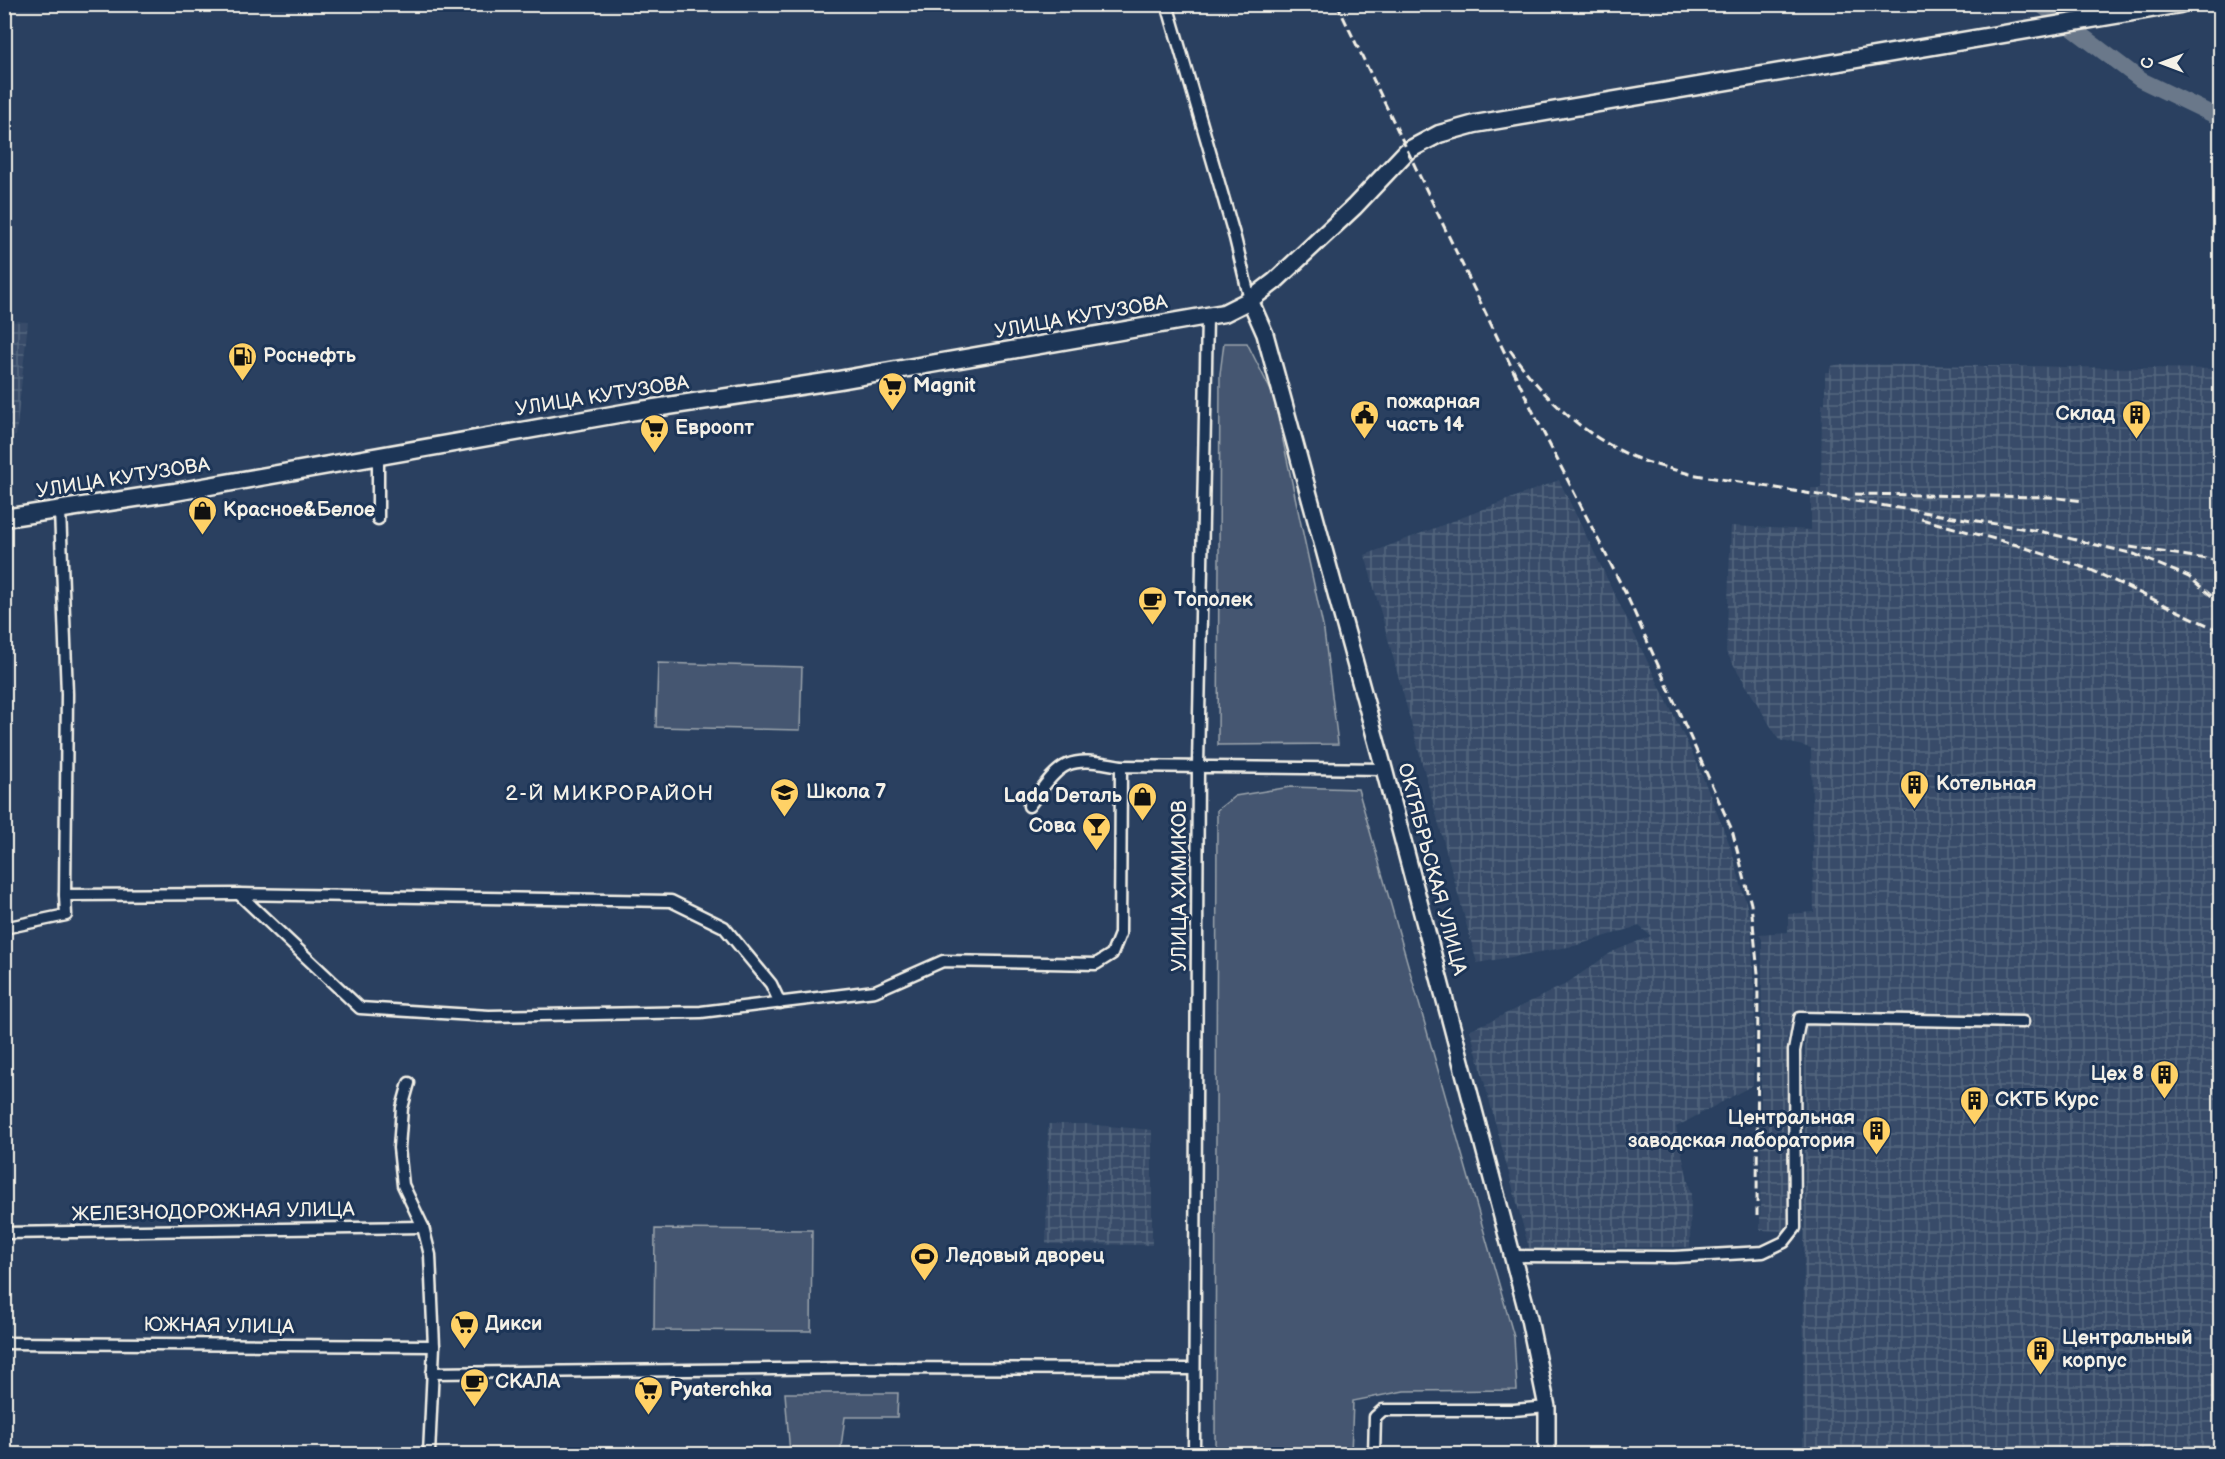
<svg xmlns="http://www.w3.org/2000/svg" width="2225" height="1459" viewBox="0 0 2225 1459" font-family="'Balsamiq Sans',sans-serif">
  <style>
    .industrial { fill: url(#industrial-grid) }
    .green { fill: #445771; stroke: #9ca4ac; stroke-width: 1.5 }
    .lines { fill: none; stroke-linecap: round; stroke-linejoin: round }
    .river { stroke: #6a788a; stroke-width: 16 }
    .street-casing { stroke: #f4f1e8; stroke-width: 15 }
    .secondary-casing { stroke: #f4f1e8; stroke-width: 20 }
    .primary-casing { stroke: #f4f1e8; stroke-width: 21 }
    .street { stroke: #1d3557; stroke-width: 10 }
    .secondary { stroke: #1d3557; stroke-width: 15 }
    .primary { stroke: #1d3557; stroke-width: 16 }
    .rail { stroke: #f4f1e8; stroke-width: 3; stroke-dasharray: 9 4.5; stroke-linecap: butt }
    .labels { text-anchor: middle; dominant-baseline: central; stroke-width: 6; stroke-linejoin: round; paint-order: stroke }
    .street-label { font-size: 20px; fill: #f4f1e8; stroke: #1d3557 }
    .poi-label { font-size: 20px; font-weight: bold; fill: #f4f1e8; stroke: #1d3557; text-anchor: start }
    .neighbourhood-label { font-size: 21px; letter-spacing: 1.5px; fill: #f4f1e8; stroke: #1d3557 }
  </style>
  <defs>
    <pattern id="industrial-grid" width="8" height="8" patternUnits="userSpaceOnUse" patternTransform="scale(1.5)"><rect width="8" height="8" fill="#374c69"/><path d="M0 4h8M4 0v8" fill="none" stroke="#55667e"/></pattern>
  </defs>
  <rect width="100%" height="100%" fill="#2a4060"/>
  <filter id="ink" filterUnits="userSpaceOnUse"><feTurbulence type="fractalNoise" baseFrequency=".0167" numOctaves="2"/><feDisplacementMap in="SourceGraphic" scale="12" xChannelSelector="R" yChannelSelector="G"/><feConvolveMatrix kernelMatrix="1 2 1 2 8 2 1 2 1" color-interpolation-filters="sRGB"/></filter>
  <g filter="url(#ink)">
    <g class="industrial">
      <polygon points="4,321 28,322 16,436 5,436"/>
      <polygon points="1842,364 2220,369 2220,1454 1803,1454 1805,1036 1787,1037 1787,1231 1760,1230 1762,939 1759,934 1788,932 1788,914 1814,912 1811,748 1779,740 1726,652 1731,526 1811,530 1811,488 1821,488 1822,404 1825,403 1825,372 1830,372 1831,366"/>
      <polygon points="1559,480 1698,765 1731,848 1751,921 1755,1008 1753,1085 1676,1127 1691,1194 1690,1247 1529,1248 1470,1029 1491,1021 1564,985 1612,952 1651,936 1639,926 1574,946 1477,963 1365,555"/>
      <polygon points="1048,1124 1085,1124 1152,1130 1152,1245 1046,1244"/>
    </g>
    <g class="green">
      <polygon points="1224,343 1247,343 1273,395 1282,436 1324,631 1338,744 1218,745 1220,374"/>
      <polygon points="658,663 802,667 800,730 656,727"/>
      <polygon points="1290,787 1358,789 1514,1337 1517,1390 1404,1391 1353,1401 1351,1454 1215,1454 1217,810 1235,796"/>
      <polygon points="655,1229 812,1230 811,1331 654,1330"/>
      <polygon points="785,1393 898,1393 897,1417 845,1417 840,1454 790,1454"/>
    </g>
    <g class="lines">
      <polyline class="river" points="2040,4 2141,80 2220,118"/>
      <defs>
        <g id="street">
          <polyline points="1167,4 1235,238 1250,300"/>
          <polyline points="378,455 378,519"/>
          <polyline points="60,510 67,694 65,895 239,894 671,901 724,927 771,984 780,1003"/>
          <path d="M1029,806C1062,762 1064,755 1121,766"/>
          <polyline points="239,894 360,1008 489,1016 701,1012 875,991 943,961 1096,964 1112,954 1120,934 1121,766 1384,769"/>
          <polyline points="4,928 66,915 65,895"/>
          <polyline points="409,1083 402,1108 399,1148 403,1185 423,1227 430,1255 434,1346 429,1454"/>
          <polyline points="4,1233 423,1227"/>
          <polyline points="1512,1256 1674,1257 1763,1252 1784,1242 1795,1228 1794,1051 1800,1018 2023,1022"/>
          <polyline points="4,1343 434,1346"/>
          <polyline points="432,1373 850,1368 1194,1369"/>
          <polyline points="1194,1454 1198,766 1207,317"/>
          <polyline points="1374,1454 1375,1417 1383,1410 1514,1410 1547,1407"/>
        </g>
        <polyline id="secondary" points="1250,300 1265,334 1384,769 1529,1319 1547,1407 1547,1454"/>
        <polyline id="primary" points="4,518 175,492 635,411 839,380 1224,313 1250,300 1275,281 1354,207 1407,151 1439,134 1475,124 2180,4"/>
      </defs>
      <use href="#street" class="street-casing"/>
      <use href="#secondary" class="secondary-casing"/>
      <use href="#primary" class="primary-casing"/>
      <use href="#street" class="street"/>
      <use href="#secondary" class="secondary"/>
      <use href="#primary" class="primary"/>
      <g class="rail">
        <polyline points="1337,4 1538,422 1627,596 1732,830 1751,904 1758,973 1757,1215"/>
        <path d="M1510,350C1542,396 1583,436 1636,458C1653,465 1672,469 1690,474L2039,531L2134,554L2189,577L2220,603"/>
        <polyline points="1855,494 2050,497 2084,501"/>
        <polyline points="1921,519 2017,545 2091,570 2220,631"/>
        <polyline points="2130,547 2220,561"/>
      </g>
    </g>
  </g>
  <defs>
    <symbol id="fuel-pin" viewBox="-11 -11 22 30"><path d="M0 17L-7.5 6A9.5 9.5 0 1 1 7.5 6Z" fill="#ffd166" stroke="#1d3557"/><path d="M-5.5-6h7V0h2V4h1.3V-2.5L3-4.5l.8-.8L6-3V5H2.5V1h-1V6h-7ZM-4.2-4.7v3.2H.2V-4.7Z" fill="#111"/></symbol>
    <symbol id="supermarket-pin" viewBox="-11 -11 22 30"><path d="M0 17L-7.5 6A9.5 9.5 0 1 1 7.5 6Z" fill="#ffd166" stroke="#1d3557"/><path d="M-6-5.5h2.5l.6 2H6L4.5 2H-2.5L-4.4-4H-6ZM-1.5 3.2a1.3 1.3 0 1 0 .1 0ZM3 3.2a1.3 1.3 0 1 0 .1 0Z" fill="#111"/></symbol>
    <symbol id="civic-pin" viewBox="-11 -11 22 30"><path d="M0 17L-7.5 6A9.5 9.5 0 1 1 7.5 6Z" fill="#ffd166" stroke="#1d3557"/><path d="M-.6-6.5H3V-4.5H.6V-3L4-1V1h2V6H-6V1h2V-1L-.6-3ZM-1.2 2.5V6h2.4V2.5Z" fill="#111"/></symbol>
    <symbol id="building-pin" viewBox="-11 -11 22 30"><path d="M0 17L-7.5 6A9.5 9.5 0 1 1 7.5 6Z" fill="#ffd166" stroke="#1d3557"/><path d="M-4-6H4V6H1V3H-1V6H-4ZM-2.5-4.3h1.7v1.8h-1.7ZM.8-4.3h1.7v1.8H.8ZM-2.5-1h1.7V.8h-1.7ZM.8-1h1.7V.8H.8Z" fill="#111"/></symbol>
    <symbol id="shop-pin" viewBox="-11 -11 22 30"><path d="M0 17L-7.5 6A9.5 9.5 0 1 1 7.5 6Z" fill="#ffd166" stroke="#1d3557"/><path d="M-5-2.5h2.3a2.7 3.5 0 0 1 5.4 0H5L5.5 6h-11ZM-1.5-2.5h3a1.5 2.3 0 0 0-3 0Z" fill="#111"/></symbol>
    <symbol id="cafe-pin" viewBox="-11 -11 22 30"><path d="M0 17L-7.5 6A9.5 9.5 0 1 1 7.5 6Z" fill="#ffd166" stroke="#1d3557"/><path d="M-5.5-4.5H6V0H3Q3 3.5 0 3.5H-2.5Q-5.5 3.5-5.5 0ZM3-3.2v2h1.7v-2ZM-6 4.5H4V6H-6Z" fill="#111"/></symbol>
    <symbol id="school-pin" viewBox="-11 -11 22 30"><path d="M0 17L-7.5 6A9.5 9.5 0 1 1 7.5 6Z" fill="#ffd166" stroke="#1d3557"/><path d="M0-5L7-2L0 1L-7-2ZM-4 1L0 2.5L4 1V4Q0 6-4 4Z" fill="#111"/></symbol>
    <symbol id="bar-pin" viewBox="-11 -11 22 30"><path d="M0 17L-7.5 6A9.5 9.5 0 1 1 7.5 6Z" fill="#ffd166" stroke="#1d3557"/><path d="M-6-5H6L.8 .8V4.5H3.5V6h-7V4.5H-.8V.8Z" fill="#111"/></symbol>
    <symbol id="stadium-pin" viewBox="-11 -11 22 30"><path d="M0 17L-7.5 6A9.5 9.5 0 1 1 7.5 6Z" fill="#ffd166" stroke="#1d3557"/><path d="M0-5a6.5 5 0 1 0 0 10a6.5 5 0 1 0 0-10ZM-3.5-1.8h7v3.6h-7Z" fill="#111"/></symbol>
  </defs>
  <g fill-rule="evenodd">
    <use href="#fuel-pin" x="226" y="340" width="33" height="45"/>
    <use href="#supermarket-pin" x="876" y="370" width="33" height="45"/>
    <use href="#civic-pin" x="1348" y="398" width="33" height="45"/>
    <use href="#building-pin" x="2120" y="398" width="33" height="45"/>
    <use href="#supermarket-pin" x="638" y="412" width="33" height="45"/>
    <use href="#shop-pin" x="186" y="494" width="33" height="45"/>
    <use href="#cafe-pin" x="1136" y="584" width="33" height="45"/>
    <use href="#building-pin" x="1898" y="768" width="33" height="45"/>
    <use href="#school-pin" x="768" y="776" width="33" height="45"/>
    <use href="#shop-pin" x="1126" y="780" width="33" height="45"/>
    <use href="#bar-pin" x="1080" y="810" width="33" height="45"/>
    <use href="#building-pin" x="2148" y="1058" width="33" height="45"/>
    <use href="#building-pin" x="1958" y="1084" width="33" height="45"/>
    <use href="#building-pin" x="1860" y="1114" width="33" height="45"/>
    <use href="#stadium-pin" x="908" y="1240" width="33" height="45"/>
    <use href="#supermarket-pin" x="448" y="1308" width="33" height="45"/>
    <use href="#building-pin" x="2024" y="1334" width="33" height="45"/>
    <use href="#cafe-pin" x="458" y="1366" width="33" height="45"/>
    <use href="#supermarket-pin" x="632" y="1374" width="33" height="45"/>
  </g>
  <g class="labels">
    <g class="street-label">
      <text transform="translate(1081 317) rotate(-10)">УЛИЦА КУТУЗОВА</text>
      <text transform="translate(602 396) rotate(-9)">УЛИЦА КУТУЗОВА</text>
      <text transform="translate(123 478) rotate(-9)">УЛИЦА КУТУЗОВА</text>
      <text transform="translate(1432 869) rotate(75)">ОКТЯБРЬСКАЯ УЛИЦА</text>
      <text transform="translate(1180 886) rotate(-90)">УЛИЦА ХИМИКОВ</text>
      <text transform="translate(213 1212) rotate(-1)">ЖЕЛЕЗНОДОРОЖНАЯ УЛИЦА</text>
      <text transform="translate(219 1326) rotate(1)">ЮЖНАЯ УЛИЦА</text>
    </g>
    <g class="poi-label">
      <text x="263" y="356">Роснефть</text>
      <text x="913" y="386">Magnit</text>
      <text x="1386" y="402">пожарная<tspan x="1386" dy="23">часть 14</tspan></text>
      <text x="2115" y="414" text-anchor="end">Склад</text>
      <text x="675" y="428">Евроопт</text>
      <text x="223" y="510">Красное&amp;Белое</text>
      <text x="1174" y="600">Тополек</text>
      <text x="1936" y="784">Котельная</text>
      <text x="806" y="792">Школа 7</text>
      <text x="1122" y="796" text-anchor="end">Lada Dеталь</text>
      <text x="1076" y="826" text-anchor="end">Сова</text>
      <text x="2144" y="1074" text-anchor="end">Цех 8</text>
      <text x="1995" y="1100">СКТБ Курс</text>
      <text x="1855" y="1118" text-anchor="end">Центральная<tspan x="1855" dy="23">заводская лаборатория</tspan></text>
      <text x="946" y="1256">Ледовый дворец</text>
      <text x="485" y="1324">Дикси</text>
      <text x="2062" y="1338">Центральный<tspan x="2062" dy="23">корпус</tspan></text>
      <text x="495" y="1382">СКАЛА</text>
      <text x="670" y="1390">Pyaterchka</text>
    </g>
    <g class="neighbourhood-label">
      <text x="610" y="793">2-Й МИКРОРАЙОН</text>
    </g>
  </g>
  <rect width="2225" height="1459" fill="none" stroke="#1d3557" stroke-width="24"/>
  <rect x="12" y="12" width="2201" height="1435" fill="none" stroke="#f4f1e8" stroke-width="2" filter="url(#ink)"/>
  <g transform="translate(2162 63) rotate(270)" stroke="#1d3557" stroke-width="4.5" paint-order="stroke">
  <path d="M0-4.5L10 22L0 15L-10 22Z" fill="#f4f1e8"/>
  <text y="-9" font-size="16" font-weight="bold" text-anchor="middle" fill="#f4f1e8">С</text>
  </g>
</svg>
